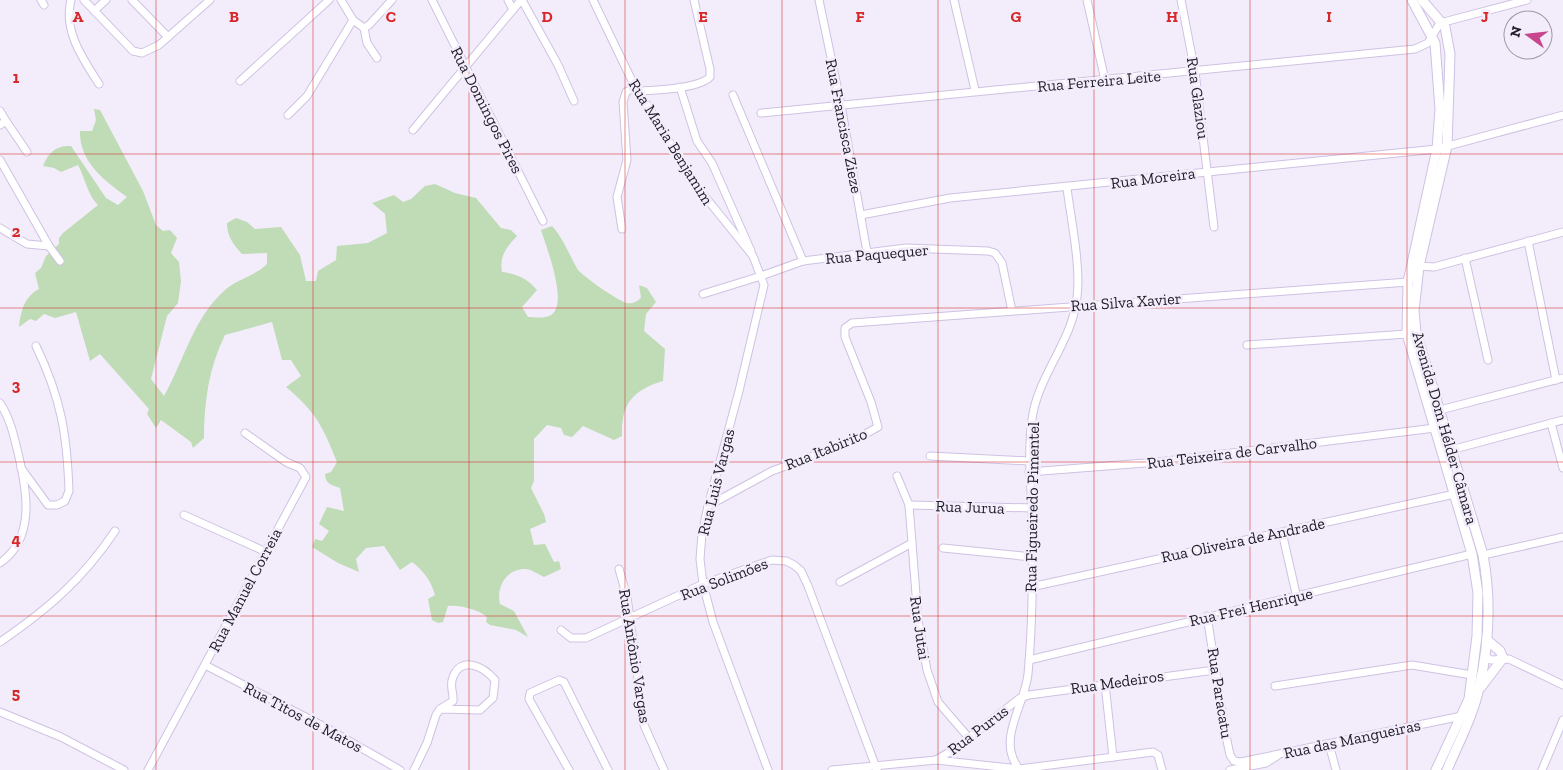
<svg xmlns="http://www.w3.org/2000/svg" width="1563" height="770" viewBox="0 0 1563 770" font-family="'Zilla Slab',serif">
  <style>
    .green { fill: #bfdcb6 }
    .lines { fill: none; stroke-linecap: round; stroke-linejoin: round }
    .minor-casing { stroke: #cfc1e3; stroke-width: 9 }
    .major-casing { stroke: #cfc1e3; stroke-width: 11 }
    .minor { stroke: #fff; stroke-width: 7 }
    .major { stroke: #fff; stroke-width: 9 }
    .grid { fill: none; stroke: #d62828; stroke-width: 1; stroke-opacity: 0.55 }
    .labels { text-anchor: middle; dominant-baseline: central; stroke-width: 5; stroke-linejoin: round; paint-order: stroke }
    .street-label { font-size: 16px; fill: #201b27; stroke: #f3edfb }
    .grid-label { font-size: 16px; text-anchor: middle; font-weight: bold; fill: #d62828; stroke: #f3edfb; stroke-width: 5; stroke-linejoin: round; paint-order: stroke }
  </style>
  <rect width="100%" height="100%" fill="#f3edfb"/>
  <path class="green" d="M94,109L100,110L143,191L156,225L163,231L170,230L177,238L171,253L179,262L181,281L178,303L167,316L151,379L164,396C184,361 193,318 225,290C237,279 255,276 267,264V253L242,254C233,244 227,236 227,223L236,218L247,222L255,229L281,227L300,255L306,281H316L318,271L336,260L337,246L368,243L387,233L385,214L372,203L394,195L403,202L411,199L425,186L435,184L455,193L476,198L501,228L511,230L517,236C507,247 499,256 502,272C517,274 527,278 537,290L522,307L528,317C535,317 544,319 551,315C569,304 546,246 541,230L552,226C564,239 569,255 578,270C584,277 618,301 627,303C633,304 636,302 641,298L639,285L647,288L656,302L646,314L644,331L665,349L663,381C632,390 621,405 622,436L614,440L583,426L572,437L564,435L561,428L547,425L534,439V481L531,488L544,514L546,522L530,529L534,545L545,544L554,562L559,561L561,569L544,577C538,574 531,569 525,569C506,569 496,587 500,604L514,611L528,637L516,630L490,625L486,622L487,617C477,609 460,605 448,606L443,622L438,623L432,620L428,599L435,595C431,581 424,571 412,562L400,570L384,546L366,548L356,559L359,572L338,563L312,547L315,539L322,541L329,531L319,524L327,507L344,511L340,488C332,485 325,484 325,474L331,472L337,462C323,427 316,412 286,387L301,376L291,360H282L272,322L225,335C209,367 204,402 204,438L193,448L191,442L161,420L156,428L147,414L149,409L100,354L90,361L76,312L55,318L44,314L36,321L30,319L19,327C21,311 24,297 39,289L35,273L41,268L46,256L59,244V238L63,233L98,205C88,196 85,178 78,165L61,172L54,168L43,166C48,153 56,145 71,146L106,198L118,205L127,197C105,181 79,162 80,131H92L96,120Z"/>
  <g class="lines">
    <defs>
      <g id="minor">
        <polyline points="41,0 44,5"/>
        <path d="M71,0C63,31 83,59 99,84"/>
        <polyline points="84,0 133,51 142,53 159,45 210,0"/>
        <polyline points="132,0 168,37"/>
        <polyline points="341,0 353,20 364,28"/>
        <polyline points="432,0 543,221"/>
        <polyline points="508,0 513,10"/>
        <polyline points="522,0 558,65 574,101"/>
        <polyline points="593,0 635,87 657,120 690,178 753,256 764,285 739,391 708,506 702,534 700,559 703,584 713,622 768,770"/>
        <polyline points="819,0 841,105 867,252"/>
        <polyline points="954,0 975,90"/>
        <polyline points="1087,0 1105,80"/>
        <polyline points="1181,0 1195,72 1214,227"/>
        <polyline points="94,11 106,0"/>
        <polyline points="364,28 369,25 392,0"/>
        <polyline points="364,28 367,43 377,58"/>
        <polyline points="240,81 329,0"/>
        <polyline points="680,87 697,141 712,163 751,251"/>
        <path d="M639,91C655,90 699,89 710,77V69L694,0"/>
        <polyline points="733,95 803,261"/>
        <polyline points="0,111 6,121 0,125"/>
        <polyline points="761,113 1415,49 1428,43 1440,23 1527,0"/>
        <polyline points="288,115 307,96 353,20"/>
        <polyline points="6,121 27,152"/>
        <polyline points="413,130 521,0"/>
        <polyline points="0,160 49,246 60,261"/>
        <polyline points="861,215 950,198 1437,149 1563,115"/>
        <polyline points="0,228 27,244 49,246"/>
        <polyline points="622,229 617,197 627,160 623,102 626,92 635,87"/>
        <polyline points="1528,241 1556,380"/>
        <polyline points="1465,258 1488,360"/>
        <polyline points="1419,266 1434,267 1563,232"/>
        <polyline points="703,294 761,276 803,261 906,248 988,251 995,253 1002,263 1012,311"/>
        <polyline points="1247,345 1407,334"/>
        <path d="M0,403C10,418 14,436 18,453C27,490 36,538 0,563"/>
        <polyline points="1440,410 1563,378"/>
        <polyline points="1551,423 1563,468"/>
        <polyline points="1447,451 1563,420"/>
        <polyline points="930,456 1029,461"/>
        <path d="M21,468L48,505H57L65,501L69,491C67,434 61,398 36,346"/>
        <polyline points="1029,472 1158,462 1435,428"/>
        <polyline points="897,476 909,505 918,620 927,670 938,702 969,738"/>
        <polyline points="909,505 1032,508"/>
        <polyline points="708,506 772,471 849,443 878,427 871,402 845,337 845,328 852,323 1408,282"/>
        <polyline points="184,515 264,551"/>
        <polyline points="1282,532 1297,598"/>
        <polyline points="943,548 1032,557"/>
        <polyline points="1483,555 1563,537"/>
        <polyline points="619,569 627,597 644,725 664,770"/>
        <polyline points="840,582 912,543"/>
        <polyline points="1031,587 1455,494"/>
        <polyline points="1207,616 1226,736 1230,755 1234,761 1241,762 1279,754 1462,716"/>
        <polyline points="561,630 571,638 586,638 703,584 772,560 786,561 794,565 801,571 808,586 877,770"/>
        <path d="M0,642C48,609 82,580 115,531"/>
        <polyline points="1485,657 1491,660 1509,659 1563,685"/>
        <polyline points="1029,660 1472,554"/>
        <polyline points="205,665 321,725 400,770"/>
        <polyline points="1105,684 1113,757"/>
        <polyline points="1275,686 1412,665 1472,675"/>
        <polyline points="0,712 61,737 124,770"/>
        <polyline points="1329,744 1336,770"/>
        <polyline points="936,760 953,750 1020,698 1029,695 1215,670"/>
        <polyline points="148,770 306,477 300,468 286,462 245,433"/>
        <path d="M414,770L427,743L436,715L440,709L453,701C454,693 449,686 453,677C462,655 484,667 495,680L493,698L480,710L440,709"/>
        <polyline points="569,770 529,699 530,693 559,680 564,682 608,770"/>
        <polyline points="832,770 936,760 1019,769 1153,752 1158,755 1162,770"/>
        <path d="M1020,770C995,740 1025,706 1028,674C1033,621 1033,567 1032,515C1031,481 1027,447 1033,413C1041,372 1073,339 1077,297C1081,266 1071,220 1067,188"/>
        <polyline points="1230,770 1266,763 1277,756"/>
        <polyline points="1542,770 1563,720"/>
      </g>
      <g id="major">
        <polyline points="1412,0 1435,43 1440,109 1437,149 1408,282 1407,334 1472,554 1478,593 1477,636 1469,699 1436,770"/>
        <path d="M1422,0L1445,27L1450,54L1447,146L1419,266L1414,311L1416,332L1483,555C1491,598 1489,645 1479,688C1473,716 1458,744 1447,770"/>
        <polyline points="1481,687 1503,658 1500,651 1487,640"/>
      </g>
    </defs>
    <use href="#minor" class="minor-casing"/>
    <use href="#major" class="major-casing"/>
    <use href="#minor" class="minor"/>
    <use href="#major" class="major"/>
  </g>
  <path class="grid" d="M156,0V770M313,0V770M469,0V770M625,0V770M782,0V770M938,0V770M1094,0V770M1250,0V770M1407,0V770M0,154H1563M0,308H1563M0,462H1563M0,616H1563"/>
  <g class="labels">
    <g class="street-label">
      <text transform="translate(1099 81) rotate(-5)">Rua Ferreira Leite</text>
      <text transform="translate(1198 98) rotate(82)">Rua Glaziou</text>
      <text transform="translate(487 110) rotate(63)">Rua Domingos Pires</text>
      <text transform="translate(844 126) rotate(79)">Rua Francisca Zieze</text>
      <text transform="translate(671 142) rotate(58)">Rua Maria Benjamim</text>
      <text transform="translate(1153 178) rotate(-7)">Rua Moreira</text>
      <text transform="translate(877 254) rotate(-5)">Rua Paquequer</text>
      <text transform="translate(1126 302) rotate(-4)">Rua Silva Xavier</text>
      <text transform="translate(1445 428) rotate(74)">Avenida Dom Hélder Câmara</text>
      <text transform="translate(826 449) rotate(-22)">Rua Itabirito</text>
      <text transform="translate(1232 453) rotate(-7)">Rua Teixeira de Carvalho</text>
      <text transform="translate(716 482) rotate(-76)">Rua Luis Vargas</text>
      <text transform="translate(970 507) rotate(2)">Rua Jurua</text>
      <text transform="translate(1032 507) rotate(-89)">Rua Figueiredo Pimentel</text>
      <text transform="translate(1243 540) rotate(-12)">Rua Oliveira de Andrade</text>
      <text transform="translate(724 579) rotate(-21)">Rua Solimões</text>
      <text transform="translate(245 590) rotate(-62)">Rua Manuel Correia</text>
      <text transform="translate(1251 607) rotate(-13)">Rua Frei Henrique</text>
      <text transform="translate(920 628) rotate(82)">Rua Jutai</text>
      <text transform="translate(635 656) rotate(81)">Rua Antônio Vargas</text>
      <text transform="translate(1117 682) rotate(-8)">Rua Medeiros</text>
      <text transform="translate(1220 693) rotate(81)">Rua Paracatu</text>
      <text transform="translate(303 717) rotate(28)">Rua Titos de Matos</text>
      <text transform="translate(978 730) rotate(-37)">Rua Purus</text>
      <text transform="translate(1352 739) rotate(-12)">Rua das Mangueiras</text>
    </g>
  </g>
  <g class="grid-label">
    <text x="78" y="22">A</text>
    <text x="234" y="22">B</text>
    <text x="391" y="22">C</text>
    <text x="547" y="22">D</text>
    <text x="703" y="22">E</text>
    <text x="860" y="22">F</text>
    <text x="1016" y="22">G</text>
    <text x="1172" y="22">H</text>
    <text x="1329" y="22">I</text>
    <text x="1485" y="22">J</text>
    <text x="16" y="83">1</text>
    <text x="16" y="237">2</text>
    <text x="16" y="391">3</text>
    <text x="16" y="545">4</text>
    <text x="16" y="699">5</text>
  </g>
  <g transform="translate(1528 35) rotate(285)"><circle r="24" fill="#f3edfb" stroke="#9f99a6"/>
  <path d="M0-4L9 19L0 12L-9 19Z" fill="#c8468e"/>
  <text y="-8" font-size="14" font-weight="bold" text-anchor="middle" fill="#201b27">N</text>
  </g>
</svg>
